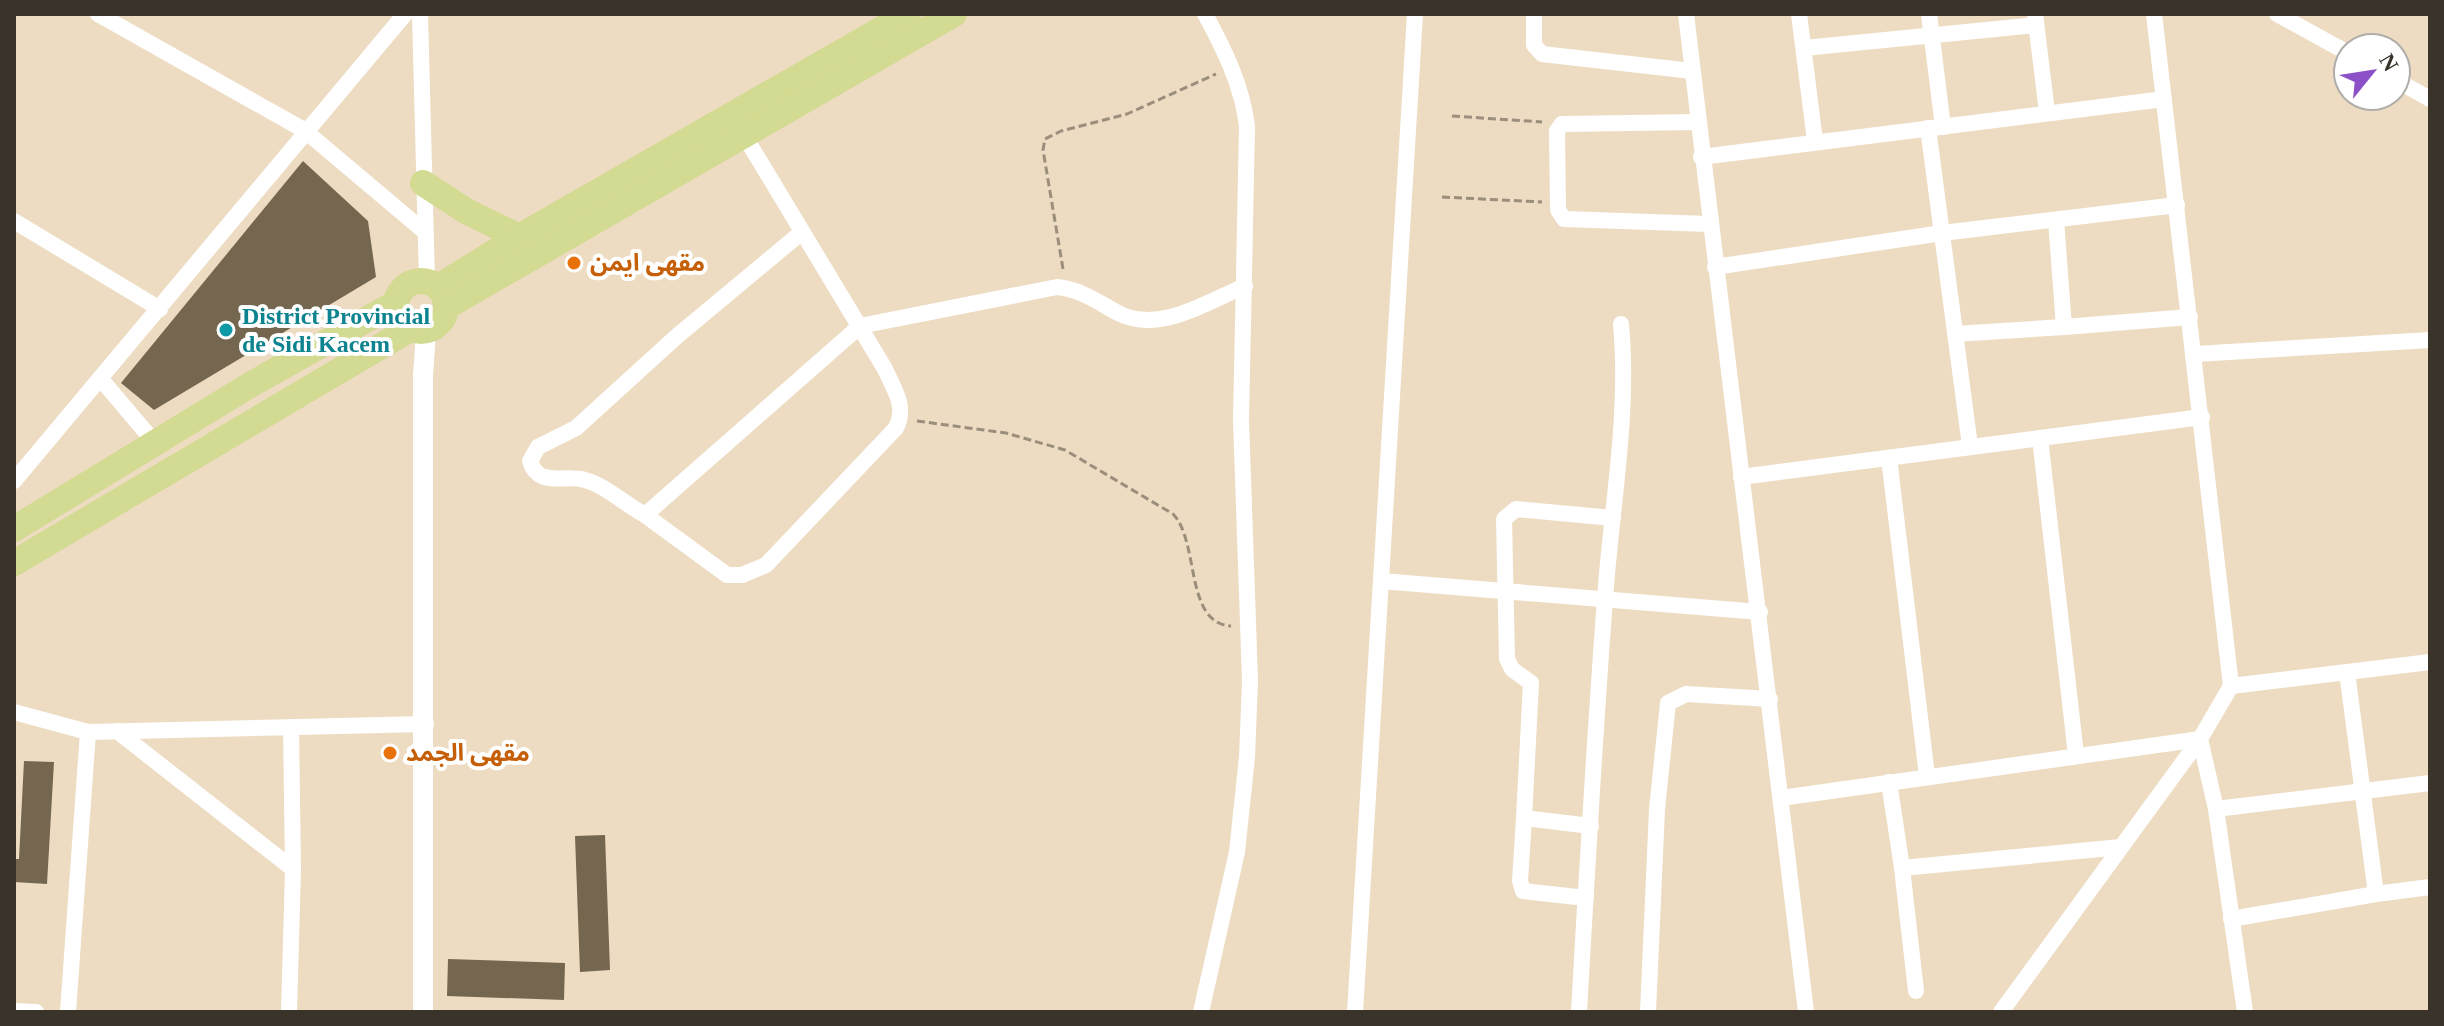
<svg xmlns="http://www.w3.org/2000/svg" width="2444" height="1026" viewBox="0 0 2444 1026" font-family="'Times New Roman','Noto Sans Arabic',serif">
  <style>
    .building { fill: #75664f }
    .lines { fill: none; stroke-linecap: round; stroke-linejoin: round }
    .path { stroke: #9b8e7c; stroke-width: 3; stroke-dasharray: 8 4; stroke-linecap: butt }
    .minor { stroke: #fff; stroke-width: 16 }
    .tertiary { stroke: #fff; stroke-width: 20 }
    .primary { stroke: #d3da91; stroke-width: 26 }
    .food-dot { fill: #e8710a; stroke: #fff; stroke-width: 3 }
    .culture-dot { fill: #0f9aa8; stroke: #fff; stroke-width: 3 }
    .labels { text-anchor: middle; dominant-baseline: central; stroke-width: 8; stroke-linejoin: round; paint-order: stroke }
    .food-label { font-size: 24px; font-weight: bold; fill: #c56008; stroke: #fff; text-anchor: start }
    .culture-label { font-size: 24px; font-weight: bold; fill: #0d838f; stroke: #fff; text-anchor: start }
  </style>
  <rect width="100%" height="100%" fill="#eddcc2"/>
  <g class="building">
    <polygon points="303,161 368,221 376,277 154,410 121,383"/>
    <polygon points="24,761 54,762 47,884 14,882 14,859 19,859"/>
    <polygon points="605,835 610,970 580,972 575,836"/>
    <polygon points="448,959 565,963 564,1000 447,996"/>
  </g>
  <g class="lines">
    <g class="path">
      <polyline points="1452,116 1542,122"/>
      <polyline points="1442,197 1542,202"/>
      <polyline points="1063,269 1043,150 1045,139 1061,131 1127,114 1216,74"/>
      <path d="M917,421L1006,433L1065,450L1173,514C1200,542 1184,623 1231,626"/>
    </g>
    <g class="minor">
      <polyline points="98,14 304,130 425,232"/>
      <polyline points="420,14 427,281"/>
      <polyline points="1534,14 1534,45 1542,54 1692,71"/>
      <polyline points="1686,14 1806,1012"/>
      <polyline points="1799,14 1815,141"/>
      <polyline points="1929,14 1943,127"/>
      <polyline points="2035,14 2047,112"/>
      <polyline points="2277,14 2348,53"/>
      <polyline points="1804,48 2036,25"/>
      <polyline points="2396,80 2430,99"/>
      <polyline points="1697,122 1562,124 1557,131 1558,210 1564,219 1709,224"/>
      <polyline points="1928,128 1970,446"/>
      <polyline points="1701,157 2164,99"/>
      <polyline points="2056,220 2064,327 2190,317"/>
      <polyline points="14,221 160,309"/>
      <path d="M802,232L676,337L576,428L538,447L530,461C538,488 564,474 585,480C605,485 626,505 645,515L860,326L1057,287C1081,289 1099,303 1120,314C1161,333 1207,302 1245,286"/>
      <polyline points="1715,267 1942,233 2177,205"/>
      <polyline points="1955,334 2064,327"/>
      <polyline points="2195,354 2430,340"/>
      <polyline points="100,378 155,443"/>
      <polyline points="2040,438 2076,755"/>
      <polyline points="1889,458 1927,776"/>
      <polyline points="1741,477 2202,417"/>
      <polyline points="14,481 405,14"/>
      <path d="M645,515L727,575H742L766,565L896,428C907,407 894,389 885,369L741,130"/>
      <polyline points="1381,581 1760,612"/>
      <polyline points="2347,672 2376,894 2430,887"/>
      <polyline points="2231,686 2430,662"/>
      <polyline points="14,712 88,732 426,724"/>
      <polyline points="117,731 293,869"/>
      <polyline points="1889,782 1902,868 2121,847"/>
      <polyline points="1781,798 2200,739 2216,809 2245,1012"/>
      <polyline points="2216,809 2430,783"/>
      <polyline points="1524,818 1520,881 1523,891 1586,898"/>
      <polyline points="1591,826 1524,818 1531,683 1512,669 1507,659 1504,519 1516,509 1613,518"/>
      <polyline points="1902,868 1916,991"/>
      <polyline points="2231,919 2376,894"/>
      <polyline points="14,1011 36,1012"/>
      <polyline points="68,1012 88,732"/>
      <polyline points="289,1012 293,869 291,727"/>
      <path d="M1201,1012L1237,852L1247,757L1250,681L1241,420L1247,126C1242,85 1224,49 1205,14"/>
      <polyline points="1355,1012 1415,14"/>
      <path d="M1579,1012C1587,870 1595,728 1606,586C1613,497 1629,413 1621,324"/>
      <polyline points="1648,1012 1657,809 1668,703 1686,694 1770,699"/>
      <polyline points="2001,1012 2200,739 2231,686 2154,14"/>
    </g>
    <polyline class="tertiary" points="423,1012 423,376 426,331"/>
    <g class="primary">
      <polyline points="423,183 466,211 519,237"/>
      <circle cx="421" cy="306" r="25"/>
      <polyline points="438,287 519,237 908,14"/>
      <polyline points="446,307 954,14"/>
      <polyline points="14,529 250,385 396,303"/>
      <polyline points="14,563 410,329"/>
    </g>
  </g>
  <g class="food-dot">
    <circle cx="574" cy="263" r="8"/>
    <circle cx="390" cy="753" r="8"/>
  </g>
  <circle class="culture-dot" cx="226" cy="330" r="8"/>
  <g class="labels">
    <g class="food-label">
      <text x="590" y="263">مقهى ايمن</text>
      <text x="406" y="753">مقهى الجمد</text>
    </g>
    <g class="culture-label">
      <text x="242" y="316">District Provincial<tspan x="242" dy="28">de Sidi Kacem</tspan></text>
    </g>
  </g>
  <rect width="2444" height="1026" fill="none" stroke="#3a3329" stroke-width="32"/>
  <g transform="translate(2372 72) rotate(60)"><circle r="38" fill="#ffffff" stroke="#b0ada9" stroke-width="2"/>
  <path d="M0-6L14 30L0 20L-14 30Z" fill="#8d51c7"/>
  <text y="-12" font-size="22" font-weight="bold" text-anchor="middle" fill="#3a3329">N</text>
  </g>
</svg>
